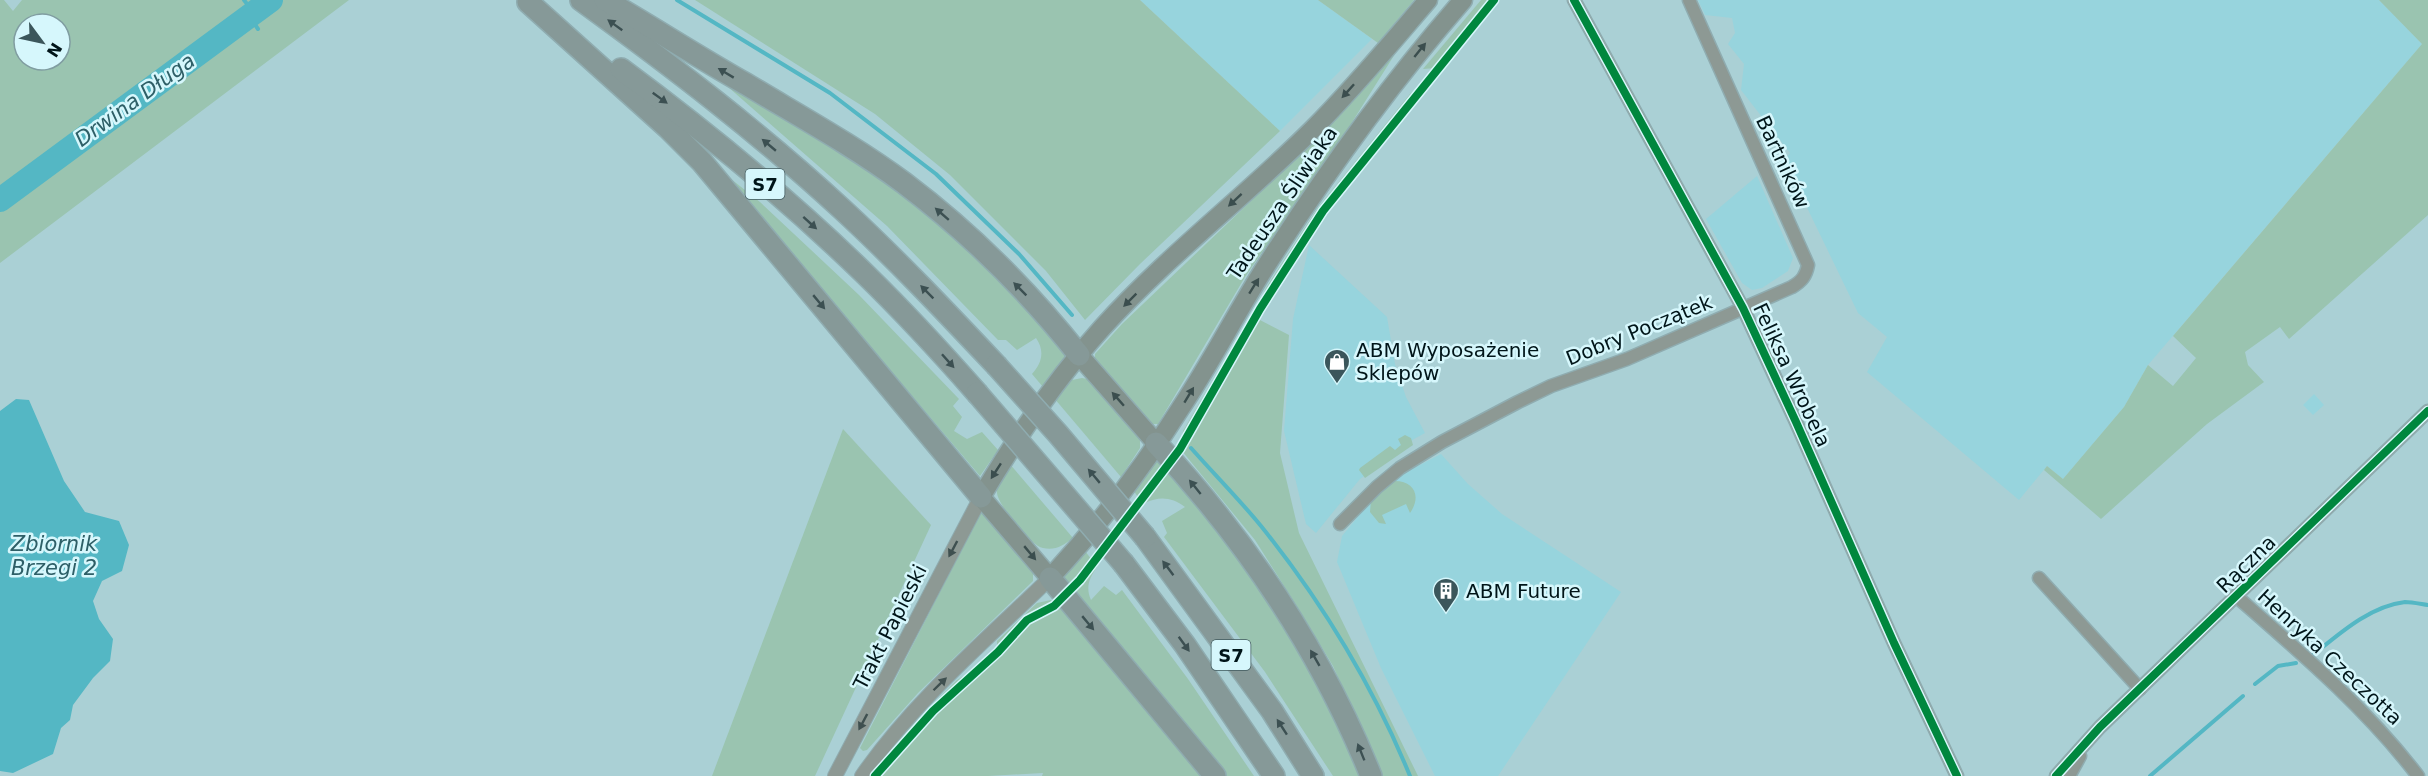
<svg xmlns="http://www.w3.org/2000/svg" width="2428" height="776" viewBox="0 0 2428 776" font-family="'DejaVu Sans',sans-serif">
  <style>
    .built { fill: #97d4dd }
    .green { fill: #9ac4b0; fill-rule: evenodd }
    .water { fill: #54b7c4 }
    .lines { fill: none; stroke-linecap: round; stroke-linejoin: round }
    .stream { stroke: #54b7c4; stroke-width: 4 }
    .river { stroke: #54b7c4; stroke-width: 24 }
    .minor-casing { stroke: #8facb0; stroke-width: 15 }
    .tertiary-casing { stroke: #8facb0; stroke-width: 16 }
    .primary-casing { stroke: #8facb0; stroke-width: 21 }
    .motorway-casing { stroke: #8facb0; stroke-width: 24 }
    .minor { stroke: #8d9994; stroke-width: 12 }
    .tertiary { stroke: #8d9994; stroke-width: 14 }
    .primary { stroke: #83938e; stroke-width: 18 }
    .motorway { stroke: #869998; stroke-width: 21 }
    .motorway-bridge-casing { stroke: #8facb0; stroke-width: 24; stroke-linecap: butt }
    .motorway-bridge { stroke: #869998; stroke-width: 21 }
    .cycleway-casing { stroke: #d6f7fc; stroke-width: 11 }
    .cycleway { stroke: #00873e; stroke-width: 8 }
    .oneway { fill: #3c5052 }
    .oneway2 { fill: #3b4e4e }
    .oneway3 { fill: #3f5050 }
    .labels { text-anchor: middle; dominant-baseline: central; stroke-width: 5; stroke-linejoin: round; paint-order: stroke }
    .shield { fill: #d6f7fc; stroke: #40595d; stroke-width: 1.5 }
    .shield-label { font-size: 18px; font-weight: bold; fill: #001519 }
    .street-label { font-size: 20px; fill: #001519; stroke: #d6f7fc }
    .poi-label { font-size: 20px; fill: #001519; stroke: #d6f7fc; text-anchor: start }
    .water-label { font-size: 21px; font-style: italic; fill: #2e5f67; stroke: #d6f7fc }
  </style>
  <rect width="100%" height="100%" fill="#aad0d5"/>
  <g class="built">
    <polygon points="1140,0 1318,0 1372,39 1280,131"/>
    <polygon points="1698,0 2379,0 2422,44 2148,365 2124,407 2063,479 2047,466 2019,500 1867,372 1887,337 1858,313 1784,160 1790,153 1741,90 1744,64 1728,44 1735,33 1732,18 1705,15"/>
    <polygon points="1757,176 1793,258 1788,271 1762,288 1752,290 1742,283 1706,219"/>
    <polygon points="1309,245 1387,317 1395,364 1406,397 1425,433 1414,439 1360,479 1316,533 1306,524 1284,431 1293,319"/>
    <polygon points="2314,394 2324,405 2313,415 2303,405"/>
    <polygon points="1441,454 1468,484 1502,514 1621,592 1498,776 1435,776 1381,668 1337,562 1342,536 1370,502 1406,472"/>
  </g>
  <g class="green">
    <path d="M0,0H4L13,11L22,0H349L0,263ZM24,24H60V60H24Z"/>
    <polygon points="695,0 1140,0 1280,131 1140,264 1085,320 1046,271 950,175 875,114"/>
    <polygon points="1318,0 1414,0 1378,43"/>
    <polygon points="1481,0 1490,0 1436,68 1423,69"/>
    <polygon points="2379,0 2428,0 2428,215 2289,339 2280,327 2245,352 2248,365 2264,382 2207,424 2101,519 2044,470 2047,466 2063,479 2124,407 2148,365 2173,386 2196,358 2173,336 2422,44"/>
    <polygon points="1395,54 1349,127 1245,277 1158,424 1151,424 1095,359 1095,354 1122,324 1273,180"/>
    <path d="M711,72L879,174L992,268L1067,355L1043,387L1032,374C1042,363 1045,351 1036,338L1017,350L1006,340H998L887,226Z"/>
    <polygon points="1420,86 1329,199 1260,303 1266,288 1317,209 1410,94"/>
    <polygon points="721,171 760,202 859,295 959,399 953,406 962,417 954,431 967,439 982,432 998,450 980,476"/>
    <polygon points="1256,311 1181,443 1183,431 1253,312"/>
    <polygon points="1258,319 1289,335 1280,453 1299,533 1418,776 1382,776 1333,666 1298,608 1255,540 1182,451"/>
    <polygon points="1082,378 1092,380 1140,437 1140,448 1121,477 1054,398 1072,380"/>
    <polygon points="843,429 931,525 815,776 712,776"/>
    <polygon points="1405,435 1411,438 1413,445 1365,478 1359,470 1360,468 1390,446 1395,450 1401,445 1398,439"/>
    <polygon points="1158,457 1164,463 1138,497 1133,490"/>
    <path d="M1009,463L1073,538C1064,545 1055,551 1043,548C1031,546 998,505 997,493C996,482 1004,472 1009,463Z"/>
    <path d="M1169,469C1212,522 1261,574 1294,634C1320,680 1340,728 1361,776H1333L1265,672L1164,537L1167,533L1162,521L1185,507C1172,497 1159,496 1145,503L1143,501Z"/>
    <path d="M1393,481C1414,480 1422,496 1410,513L1406,504L1382,515L1386,524L1379,523L1370,512L1371,500Z"/>
    <polygon points="986,513 1033,569 1033,581 918,693 867,750 863,751 860,748 980,514"/>
    <polygon points="1085,551 1092,560 1068,589 1060,579"/>
    <path d="M1095,564L1097,567C1090,577 1085,587 1091,600L1104,586L1116,595L1122,590L1188,679L1254,776H1224L1072,593Z"/>
    <polygon points="1051,600 1057,601 1025,617 991,656 955,686 915,726 873,776 869,776 913,724 957,680 974,670 997,649 997,641 1037,603"/>
    <polygon points="1062,604 1206,776 1042,776 1043,773 988,776 879,776 920,727 965,684 982,672 1027,622"/>
  </g>
  <polygon class="water" points="16,399 29,400 64,481 85,512 119,521 129,545 122,571 102,581 93,601 99,619 113,639 110,661 93,678 73,705 70,720 61,728 53,754 13,773 0,771 0,411"/>
  <g class="lines">
    <g class="stream">
      <polyline points="244,0 254,13"/>
      <polyline points="677,0 830,93 936,174 1019,254 1072,315"/>
      <polyline points="249,16 258,29"/>
      <path d="M1191,448C1214,474 1239,499 1261,526C1322,602 1373,686 1410,776"/>
      <path d="M2313,655C2339,634 2370,606 2405,602C2412,602 2421,604 2428,605"/>
      <polyline points="2255,684 2278,666 2296,663"/>
      <polyline points="2150,776 2243,696"/>
    </g>
    <polyline class="river" points="0,200 271,0"/>
    <defs>
      <g id="minor">
        <polyline points="1574,0 1743,308 1796,422 1894,643 1957,776"/>
        <path d="M1340,524L1377,487L1400,468L1442,442L1518,402L1551,386L1627,359L1792,287C1802,281 1806,276 1808,265L1689,0"/>
        <polyline points="2039,578 2140,689"/>
        <path d="M2236,596C2300,652 2366,708 2418,776"/>
        <polyline points="2056,776 2100,727 2428,411"/>
        <polyline points="2069,776 2080,756"/>
      </g>
      <g id="tertiary">
        <polyline points="835,776 981,497"/>
        <path d="M862,776C914,701 985,641 1050,578"/>
      </g>
      <g id="primary">
        <path d="M1428,0C1391,43 1354,88 1313,129C1245,197 1167,256 1102,328C1056,379 1016,438 981,497L1050,578C1098,526 1142,469 1180,409C1211,363 1236,313 1266,266C1326,172 1390,84 1463,0"/>
        <polyline points="1079,355 1156,443"/>
      </g>
      <g id="motorway">
        <path d="M581,0C672,66 761,134 843,210C896,259 946,312 996,365"/>
        <path d="M605,0C652,27 698,57 746,84C799,116 854,146 904,183C969,232 1029,292 1079,355"/>
        <polyline points="528,2 668,128 702,162 981,497"/>
        <path d="M621,69C706,132 789,200 865,274C904,312 941,352 977,393"/>
        <path d="M1156,443C1247,541 1321,652 1371,776"/>
        <polyline points="1145,537 1272,711 1313,776"/>
        <polyline points="1124,564 1185,645 1274,776"/>
        <polyline points="1050,578 1215,776"/>
      </g>
    </defs>
    <use href="#minor" class="minor-casing"/>
    <use href="#tertiary" class="tertiary-casing"/>
    <use href="#primary" class="primary-casing"/>
    <use href="#motorway" class="motorway-casing"/>
    <use href="#minor" class="minor"/>
    <use href="#tertiary" class="tertiary"/>
    <use href="#primary" class="primary"/>
    <use href="#motorway" class="motorway"/>
    <defs>
      <g id="motorway-bridge">
        <polyline points="996,365 1058,434 1145,537"/>
        <polyline points="977,393 1124,564"/>
      </g>
    </defs>
    <use href="#motorway-bridge" class="motorway-bridge-casing"/>
    <use href="#motorway-bridge" class="motorway-bridge"/>
    <defs>
      <g id="cycleway">
        <polyline points="1574,0 1743,308 1796,422 1894,643 1957,776"/>
        <polyline points="875,776 933,711 998,652 1027,620 1054,606 1080,580 1180,449 1260,309 1323,211 1494,0"/>
        <polyline points="2056,776 2100,727 2428,411"/>
      </g>
    </defs>
    <use href="#cycleway" class="cycleway-casing"/>
    <use href="#cycleway" class="cycleway"/>
  </g>
  <defs><path id="oneway-solid" d="M-6-.8H1V-3.2L6.5 0L1 3.2V.8H-6Z" transform="scale(1.5)"/></defs>
  <g class="oneway">
    <use href="#oneway-solid" transform="translate(615 25) rotate(-144)"/>
    <use href="#oneway-solid" transform="translate(726 73) rotate(-149)"/>
    <use href="#oneway-solid" transform="translate(660 98) rotate(36)"/>
    <use href="#oneway-solid" transform="translate(769 145) rotate(-140)"/>
    <use href="#oneway-solid" transform="translate(942 214) rotate(-139)"/>
    <use href="#oneway-solid" transform="translate(810 223) rotate(42)"/>
    <use href="#oneway-solid" transform="translate(1020 289) rotate(-135)"/>
    <use href="#oneway-solid" transform="translate(927 292) rotate(-135)"/>
    <use href="#oneway-solid" transform="translate(819 302) rotate(50)"/>
    <use href="#oneway-solid" transform="translate(948 361) rotate(48)"/>
    <use href="#oneway-solid" transform="translate(1094 476) rotate(-130)"/>
    <use href="#oneway-solid" transform="translate(1195 487) rotate(-129)"/>
    <use href="#oneway-solid" transform="translate(1168 568) rotate(-127)"/>
    <use href="#oneway-solid" transform="translate(1088 623) rotate(50)"/>
    <use href="#oneway-solid" transform="translate(1184 644) rotate(54)"/>
    <use href="#oneway-solid" transform="translate(1315 658) rotate(-120)"/>
    <use href="#oneway-solid" transform="translate(1282 727) rotate(-123)"/>
    <use href="#oneway-solid" transform="translate(1361 752) rotate(-112)"/>
  </g>
  <g class="oneway2">
    <use href="#oneway-solid" transform="translate(1420 50) rotate(-51)"/>
    <use href="#oneway-solid" transform="translate(1348 91) rotate(132)"/>
    <use href="#oneway-solid" transform="translate(1235 200) rotate(137)"/>
    <use href="#oneway-solid" transform="translate(1254 286) rotate(-58)"/>
    <use href="#oneway-solid" transform="translate(1130 300) rotate(135)"/>
    <use href="#oneway-solid" transform="translate(1189 395) rotate(-59)"/>
    <use href="#oneway-solid" transform="translate(1118 399) rotate(-131)"/>
    <use href="#oneway-solid" transform="translate(996 471) rotate(123)"/>
    <use href="#oneway-solid" transform="translate(1030 553) rotate(50)"/>
  </g>
  <g class="oneway3">
    <use href="#oneway-solid" transform="translate(953 549) rotate(118)"/>
    <use href="#oneway-solid" transform="translate(940 684) rotate(-44)"/>
    <use href="#oneway-solid" transform="translate(863 722) rotate(118)"/>
  </g>
  <defs>
    <symbol id="shop-pin" viewBox="-11 -11 22 30"><path d="M0 17L-7.5 6A9.5 9.5 0 1 1 7.5 6Z" fill="#3b565b" stroke="#d6f7fc"/><path d="M-5-2.5h2.3a2.7 3.5 0 0 1 5.4 0H5L5.5 6h-11ZM-1.5-2.5h3a1.5 2.3 0 0 0-3 0Z" fill="#fff"/></symbol>
    <symbol id="building-pin" viewBox="-11 -11 22 30"><path d="M0 17L-7.5 6A9.5 9.5 0 1 1 7.5 6Z" fill="#3b565b" stroke="#d6f7fc"/><path d="M-4-6H4V6H1V3H-1V6H-4ZM-2.5-4.3h1.7v1.8h-1.7ZM.8-4.3h1.7v1.8H.8ZM-2.5-1h1.7V.8h-1.7ZM.8-1h1.7V.8H.8Z" fill="#fff"/></symbol>
  </defs>
  <g fill-rule="evenodd">
    <use href="#shop-pin" x="1322" y="347" width="30" height="40"/>
    <use href="#building-pin" x="1431" y="576" width="30" height="40"/>
  </g>
  <g class="labels">
    <g class="shield">
      <rect x="745.5" y="169" width="39" height="30" rx="4.5"/>
      <rect x="1211.5" y="640" width="39" height="30" rx="4.5"/>
    </g>
    <g class="shield-label">
      <text x="765" y="184">S7</text>
      <text x="1231" y="655">S7</text>
    </g>
    <g class="street-label">
      <text transform="translate(1783 162) rotate(65)">Bartników</text>
      <text transform="translate(1282 203) rotate(-56)">Tadeusza Śliwiaka</text>
      <text transform="translate(1639 330) rotate(-22)">Dobry Początek</text>
      <text transform="translate(1792 375) rotate(65)">Feliksa Wrobela</text>
      <text transform="translate(2246 564) rotate(-44)">Rączna</text>
      <text transform="translate(890 627) rotate(-63)">Trakt Papieski</text>
      <text transform="translate(2330 657) rotate(43)">Henryka Czeczotta</text>
    </g>
    <g class="poi-label">
      <text x="1356" y="350">ABM Wyposażenie<tspan x="1356" dy="23">Sklepów</tspan></text>
      <text x="1466" y="591">ABM Future</text>
    </g>
    <g class="water-label">
      <text transform="translate(135 100) rotate(-36)">Drwina Długa</text>
      <text x="54" y="544">Zbiornik<tspan x="54" dy="24">Brzegi 2</tspan></text>
    </g>
  </g>
  <g transform="translate(42 42) rotate(123)"><circle r="28" fill="#d6f7fc" stroke="#809da1" stroke-width="1.5"/>
  <path d="M0-4.5L10 22L0 15L-10 22Z" fill="#3b565b"/>
  <text y="-9" font-size="16" font-weight="bold" text-anchor="middle" fill="#001519">N</text>
  </g>
</svg>
